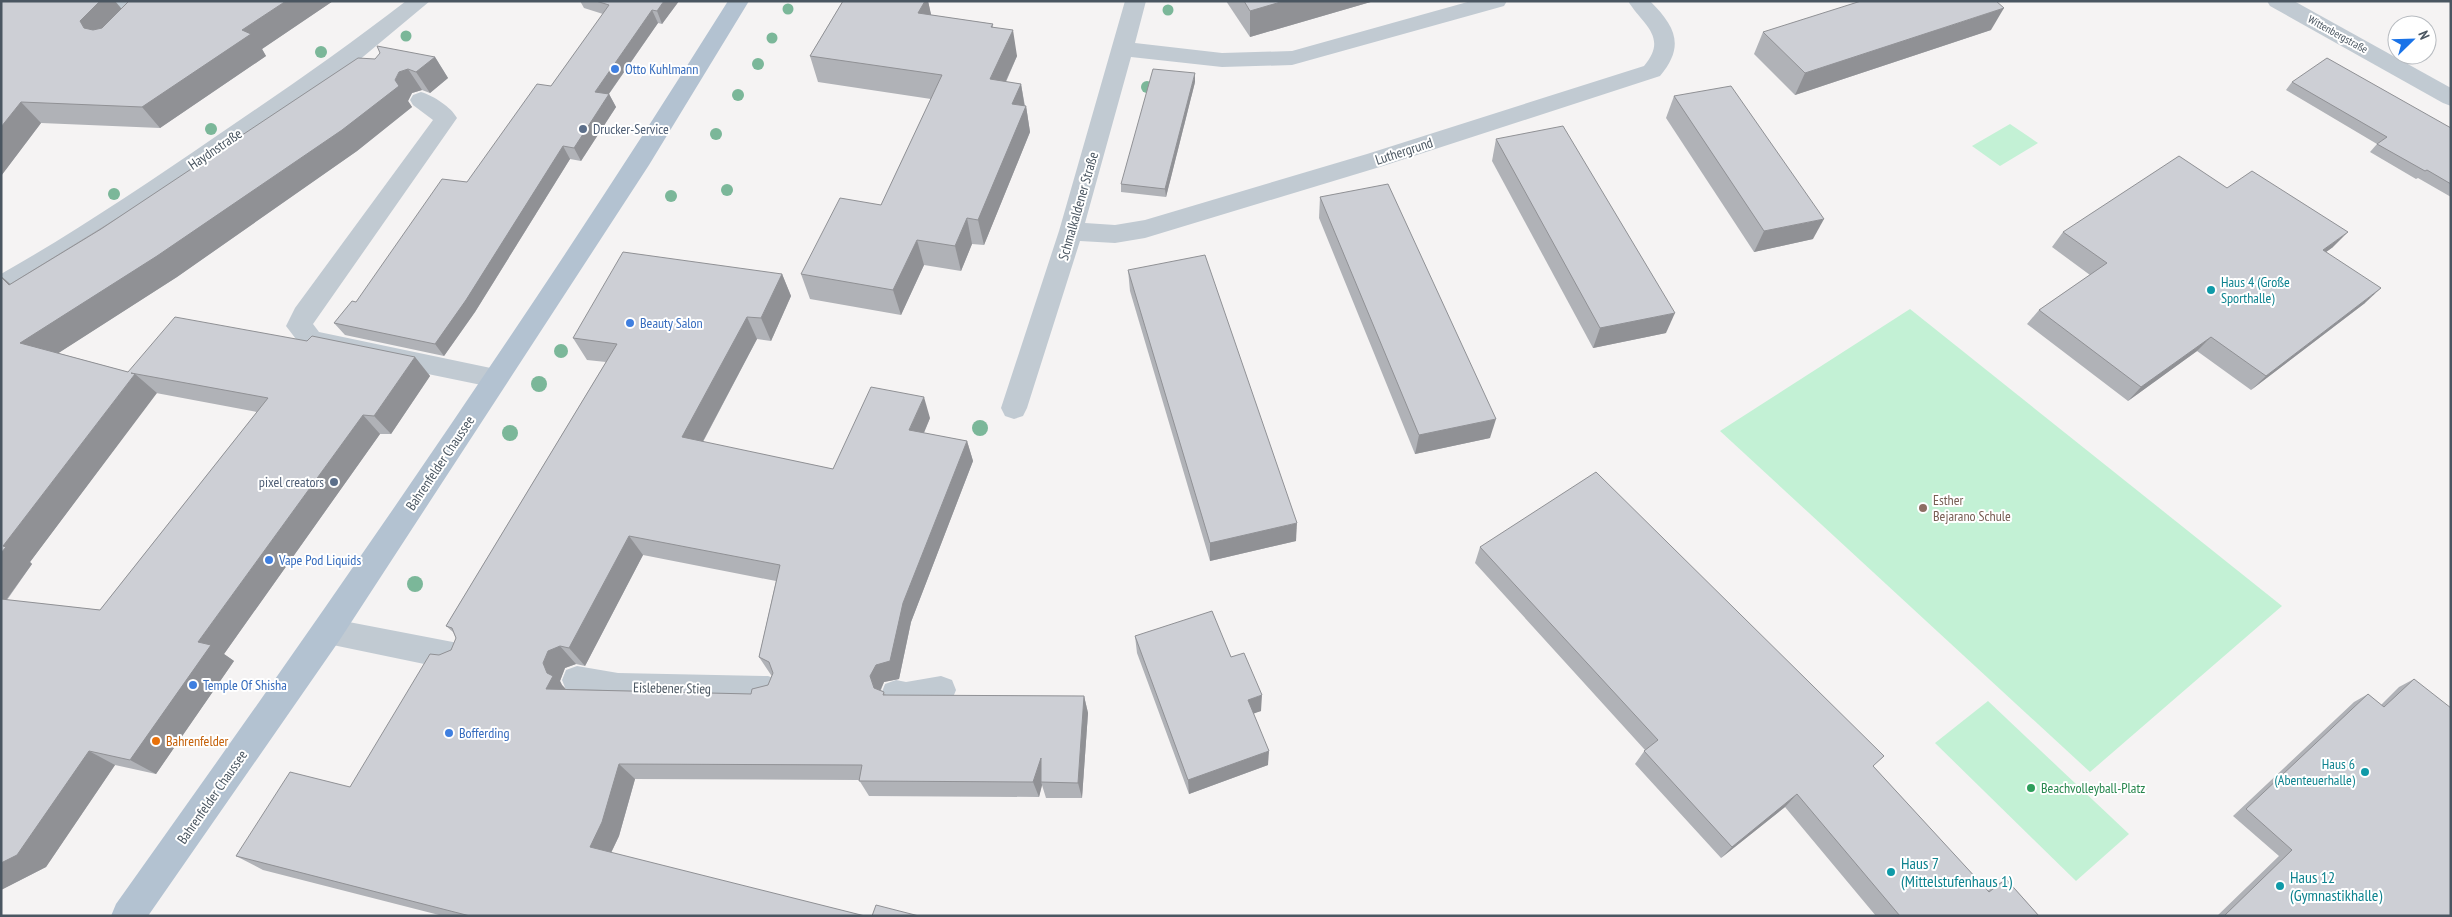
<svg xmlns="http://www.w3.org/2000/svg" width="2452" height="917" viewBox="0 0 2452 917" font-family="'PT Sans Narrow',sans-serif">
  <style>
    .green { fill: #c3f1d5 }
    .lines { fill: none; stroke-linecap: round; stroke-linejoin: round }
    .minor { fill: #c1cad2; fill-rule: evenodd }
    .major { fill: #b3c2d1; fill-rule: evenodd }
    .tree { fill: #7bb799 }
    .wall { fill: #b0b2b7; fill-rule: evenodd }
    .shaded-wall { fill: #909195 }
    .building { fill: #cdcfd5; stroke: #909195; fill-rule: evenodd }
    .shop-dot { fill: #3f7fe0; stroke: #fff; stroke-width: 2 }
    .service-dot { fill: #5c6f8a; stroke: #fff; stroke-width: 2 }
    .culture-dot { fill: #0f9aa8; stroke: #fff; stroke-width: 2 }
    .education-dot { fill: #8d6e63; stroke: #fff; stroke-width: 2 }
    .food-dot { fill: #e8710a; stroke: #fff; stroke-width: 2 }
    .leisure-dot { fill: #2e9e5b; stroke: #fff; stroke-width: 2 }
    .labels { text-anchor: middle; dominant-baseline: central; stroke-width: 4; stroke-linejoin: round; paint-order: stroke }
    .far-street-label { font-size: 11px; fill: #4a5661; stroke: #fff }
    .shop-label { font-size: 14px; fill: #366cbe; stroke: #fff; text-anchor: start }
    .service-label { font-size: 14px; fill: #4e5e75; stroke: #fff; text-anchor: start }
    .street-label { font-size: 14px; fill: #4a5661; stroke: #fff }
    .culture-label { font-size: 14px; fill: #0d838f; stroke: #fff; text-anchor: start }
    .education-label { font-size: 14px; fill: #785e54; stroke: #fff; text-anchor: start }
    .food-label { font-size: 14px; fill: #c56008; stroke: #fff; text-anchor: start }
    .leisure-label { font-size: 14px; fill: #27864d; stroke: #fff; text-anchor: start }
    .near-culture-label { font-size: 16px; fill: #0d838f; stroke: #fff; text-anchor: start }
  </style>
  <rect width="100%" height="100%" fill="#f5f3f3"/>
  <g class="green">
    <polygon points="2010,124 2038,143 2000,166 1972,146"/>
    <polygon points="1910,309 2282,606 2090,772 1720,431"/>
    <polygon points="1988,701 2129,834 2076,881 1935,743"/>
  </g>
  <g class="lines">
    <g class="minor">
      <path d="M81,1H147L155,3L158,8C150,19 141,28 127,24L124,19L129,13L84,6Z"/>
      <path d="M406,1H430L358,61L176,187L86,248L10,293L1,295V274C75,232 145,185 215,137C280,93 344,49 406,1Z"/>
      <path d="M1125,1H1146L1135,43L1222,53L1292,51L1471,1H1507L1504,6L1292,65L1222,67L1131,57L1085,223L1115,225L1145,220L1367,154L1644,66C1669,37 1642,24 1628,1H1650C1676,27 1685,46 1660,76L1383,166L1145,238L1115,243L1080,241L1027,408L1023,416L1014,419L1005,416L1001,408L1059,231Z"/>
      <polygon points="2267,1 2294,1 2451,88 2451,106 2443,103 2270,6"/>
      <path d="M421,92C434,96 451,107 457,118L313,324L319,332L505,371L509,378L505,385L496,388L311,350L302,347L286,326L295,308L433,120L413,105L410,100L413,95Z"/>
      <polygon points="328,618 458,643 469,647 473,657 469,667 458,671 328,644 317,641 313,631 317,621"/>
      <polygon points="577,666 618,673 768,676 779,680 783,690 779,700 768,704 618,701 577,694 566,690 562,680 566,670"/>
      <path d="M941,676L952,680L956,690L952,700C930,708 907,713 885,704L881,694L885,684L896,680L906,682Z"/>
    </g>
    <path class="major" d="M728,1H749L649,165L339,641L148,916H111L116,904C327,608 535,309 728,1Z"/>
  </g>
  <g class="tree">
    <circle cx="788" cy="9" r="5.5"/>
    <circle cx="1168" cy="10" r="5.5"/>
    <circle cx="406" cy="36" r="5.5"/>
    <circle cx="772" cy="38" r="5.5"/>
    <circle cx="321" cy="52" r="6"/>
    <circle cx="758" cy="64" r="6"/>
    <circle cx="1147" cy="87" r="6"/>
    <circle cx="738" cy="95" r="6"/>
    <circle cx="211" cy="129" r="6"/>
    <circle cx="716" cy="134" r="6"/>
    <circle cx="727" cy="190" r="6"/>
    <circle cx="114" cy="194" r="6"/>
    <circle cx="671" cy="196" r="6"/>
    <circle cx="561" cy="351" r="7"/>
    <circle cx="539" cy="384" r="8"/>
    <circle cx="980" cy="428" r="8"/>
    <circle cx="510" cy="433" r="8"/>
    <circle cx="415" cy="584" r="8"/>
  </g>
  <g class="wall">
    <polygon points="1,1 121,9 129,1 333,1 262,49 266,56 160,128 41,123 1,176"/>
    <polygon points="580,1 679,1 662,24 658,23 609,94 616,107 581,161 570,159 475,312 444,356 345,335 334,323 356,302 467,182 551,86 603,14 584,8"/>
    <polygon points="843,1 928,1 931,15 993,24 993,27 1017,56 1006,82 1021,84 1025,106 1026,106 1030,132 984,245 972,244 961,271 924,265 901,315 810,299 801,274 881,205 931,99 818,82 810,56"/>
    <polygon points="1226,1 1374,1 1250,37"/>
    <polygon points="1991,30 1795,95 1754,54 1763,32"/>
    <path d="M435,57L448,78L430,93L422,90L412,93L408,101L412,107L357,151L177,277L58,353L128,372L307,341L415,357L430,376L391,434H380L224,654L234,661L156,774L115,765L46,867L1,890V276L10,284L375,59ZM156,393L257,412L100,610L7,600L32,564L30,562Z"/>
    <polygon points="1195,82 1166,197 1121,192 1121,184"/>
    <polygon points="2292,82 2451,128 2451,197 2418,178 2416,179 2370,152 2377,144 2286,90"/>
    <polygon points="1674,96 1813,239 1754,252 1666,118"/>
    <polygon points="1496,139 1666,333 1593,348 1492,161"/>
    <polygon points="2227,188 2333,247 2326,252 2365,303 2251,390 2197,351 2128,401 2027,324 2039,310 2090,275 2052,247 2063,232"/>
    <polygon points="1320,197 1490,438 1415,454 1319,218"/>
    <polygon points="1128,270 1296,541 1210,561 1130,291"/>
    <path d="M782,274L791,296L771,341L757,339L703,442L833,469L930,418L924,433L967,441L973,461L911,622L899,679L884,682L881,690L886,695L1084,696L1088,713L1082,798H1046L1042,785L1039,797L869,796L859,780L635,779L619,836L611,853L865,916H443L263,870L236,856L350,787L439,655L451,650L456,638L453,632L446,626L606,362L587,360L573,338ZM643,555L776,581L759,657L771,675L772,676L768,685L751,694L566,689L562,685L560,681L565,668L576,664L585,666Z"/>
    <polygon points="1480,547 1884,756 1873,766 1987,891 2006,879 2039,916 1876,916 1785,807 1721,858 1635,764 1645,750 1475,563"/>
    <polygon points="1135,636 1231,657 1261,711 1253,713 1268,765 1189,794 1137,653"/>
    <polygon points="2414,679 2451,916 2217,916 2279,856 2233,816 2354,702 2368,694 2381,705 2399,687"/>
  </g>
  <g class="shaded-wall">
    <polygon points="100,1 115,1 126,14 98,43 84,28 80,21"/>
    <polygon points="286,1 333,1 262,49 266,56 160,128 142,107 242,30"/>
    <polygon points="664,1 679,1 662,24 657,11"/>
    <polygon points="925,1 928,1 933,23 918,13"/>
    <polygon points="1284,1 1374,1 1250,37 1250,11"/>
    <polygon points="2004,8 1991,30 1795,95 1805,73"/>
    <polygon points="652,10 658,23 601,105 595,92"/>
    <polygon points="1013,30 1017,56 995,105 990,79"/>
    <polygon points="435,57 448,78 430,93 416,72"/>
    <polygon points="408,69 422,90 412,93 408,101 412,107 357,151 177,277 43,363 20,343 395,80 399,72"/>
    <polygon points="1195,73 1195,82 1166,197 1165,189"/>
    <polygon points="1021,84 1025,109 1026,106 1030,132 984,245 978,220 1012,104"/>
    <polygon points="609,94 616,107 581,161 574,148"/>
    <polygon points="21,102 41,123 1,176 1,127"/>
    <polygon points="563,146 570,159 475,312 444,356 435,344"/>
    <polygon points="967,218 972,244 961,271 955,246"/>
    <polygon points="1824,219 1813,239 1754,252 1764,231"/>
    <polygon points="2348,232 2333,247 2308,265 2323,250"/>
    <polygon points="917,240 924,265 901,315 893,290"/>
    <polygon points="782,274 791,296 771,341 761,318"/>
    <polygon points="1,276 18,291 9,285 1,277"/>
    <polygon points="2381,288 2365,303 2251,390 2266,376"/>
    <polygon points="1675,313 1666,333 1593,348 1600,328"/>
    <polygon points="747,317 757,339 694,458 682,437"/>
    <polygon points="2211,337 2197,351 2128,401 2141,387"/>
    <polygon points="415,357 430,376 391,434 374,416"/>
    <polygon points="135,374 157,393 30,562 32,564 1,607 1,553 3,546"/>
    <polygon points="924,397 930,418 916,451 909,430"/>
    <polygon points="363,415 380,434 224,654 234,661 156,774 130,760 198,642"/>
    <polygon points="1496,419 1490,438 1415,454 1419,435"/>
    <polygon points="967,441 973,461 911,622 899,679 884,682 879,693 874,688 870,676 903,603"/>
    <polygon points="1297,523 1296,541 1210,561 1210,543"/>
    <polygon points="629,536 643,555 585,666 569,648"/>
    <polygon points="560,646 576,664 565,668 560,681 562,685 570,694 546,689 547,673 543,663 548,651"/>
    <polygon points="1262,695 1261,711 1247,716 1248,700"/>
    <polygon points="1084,696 1088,713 1082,798 1078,783"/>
    <polygon points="89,751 115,765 46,867 1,890 1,863"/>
    <polygon points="1269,751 1268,765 1189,794 1188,780"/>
    <polygon points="1041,758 1041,782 1042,785 1039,797 1033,782"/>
    <polygon points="619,764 635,779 619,836 607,861 590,847"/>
    <polygon points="1797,794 1785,807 1721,858 1732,847"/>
  </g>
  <g class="building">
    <polygon points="1,1 100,1 80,21 84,28 93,30 102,28 129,1 286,1 242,30 251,34 142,107 21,102 1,127"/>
    <polygon points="596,1 664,1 657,11 652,10 595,92 609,94 574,148 563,146 466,300 435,344 334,323 352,301 356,302 442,179 467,182 537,84 551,86 609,5"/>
    <polygon points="843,1 925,1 918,13 993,24 991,27 1013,30 990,79 1021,84 1012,104 1026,106 978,220 967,218 955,246 917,240 893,290 801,274 840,198 881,205 942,75 810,56"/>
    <polygon points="1244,1 1284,1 1250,11"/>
    <polygon points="1861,1 1996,1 2004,8 1805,73 1763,32"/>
    <polygon points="377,46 435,57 416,72 408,69 399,72 395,80 399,86 342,130 157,256 20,343 128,372 175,317 307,341 312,336 415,357 374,416 363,415 198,642 211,645 130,760 89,751 17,855 1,863 1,599 100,610 268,398 131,373 135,374 3,546 6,547 1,553 1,277 9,285 101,229 358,58 375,59 380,53"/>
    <polygon points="2327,58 2451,128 2451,184 2427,170 2425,171 2377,144 2387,137 2292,82"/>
    <polygon points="1153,69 1195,73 1165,189 1121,184"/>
    <polygon points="1731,86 1824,219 1764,231 1674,96"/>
    <polygon points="1563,126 1675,313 1600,328 1496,139"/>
    <polygon points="2179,156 2227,188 2252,171 2348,232 2323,250 2381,288 2266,376 2211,337 2141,387 2039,310 2107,263 2063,232"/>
    <polygon points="1388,184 1496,419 1419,435 1320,197"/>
    <path d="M623,252L782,274L761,318L747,317L682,437L833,469L871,387L924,397L909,430L967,441L903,603L890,661L876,665L870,676L874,688L884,692L883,695L1084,696L1078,783L1041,782V758L1033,782L859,781L862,765L619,764L602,822L590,847L865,916H470L236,856L290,772L350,787L430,654L439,655L451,650L456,638L452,628L446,626L617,344L573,338ZM629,536L780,565L759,657L769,662L773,673L768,685L752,689L751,694L546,689L553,676L547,673L543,663L548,651L560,646L569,648Z"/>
    <polygon points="1205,255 1297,523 1210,543 1128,270"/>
    <polygon points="1596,472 1884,756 1873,766 1989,892 2006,879 2039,916 1900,916 1797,794 1732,847 1644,751 1658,740 1480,547"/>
    <polygon points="1212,611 1231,657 1244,653 1262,695 1248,700 1269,751 1188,780 1135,636"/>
    <polygon points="2414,679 2451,708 2451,916 2224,916 2292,850 2246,809 2368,694 2384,707"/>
    <polygon points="876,905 919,916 872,916"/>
  </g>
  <g class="shop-dot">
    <circle cx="615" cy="69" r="5"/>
    <circle cx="630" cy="323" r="5"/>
    <circle cx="269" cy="560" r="5"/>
    <circle cx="193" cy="685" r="5"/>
    <circle cx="449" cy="733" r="5"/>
  </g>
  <g class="service-dot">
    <circle cx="583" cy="129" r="5"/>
    <circle cx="334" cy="482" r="5"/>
  </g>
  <g class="culture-dot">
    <circle cx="2211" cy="290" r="5"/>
    <circle cx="2365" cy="772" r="5"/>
    <circle cx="1891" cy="872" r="5"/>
    <circle cx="2280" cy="886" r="5"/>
  </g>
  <circle class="education-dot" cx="1923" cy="508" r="5"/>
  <circle class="food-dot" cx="156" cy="741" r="5"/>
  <circle class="leisure-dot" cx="2031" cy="788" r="5"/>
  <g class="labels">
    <g class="far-street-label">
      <text transform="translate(2338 34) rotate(29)">Wittenbergstraße</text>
    </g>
    <g class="shop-label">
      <text x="625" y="69">Otto Kuhlmann</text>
      <text x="640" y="323">Beauty Salon</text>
      <text x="279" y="560">Vape Pod Liquids</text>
      <text x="203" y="685">Temple Of Shisha</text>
      <text x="459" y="733">Bofferding</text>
    </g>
    <g class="service-label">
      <text x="593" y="129">Drucker-Service</text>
      <text x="324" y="482" text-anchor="end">pixel creators</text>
    </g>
    <g class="street-label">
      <text transform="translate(215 149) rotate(-34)">Haydnstraße</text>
      <text transform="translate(1404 151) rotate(-18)">Luthergrund</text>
      <text transform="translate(1078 206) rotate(-74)">Schmalkaldener Straße</text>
      <text transform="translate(440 463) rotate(-56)">Bahrenfelder Chaussee</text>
      <text transform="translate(672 688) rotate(1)">Eislebener Stieg</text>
      <text transform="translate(212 797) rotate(-55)">Bahrenfelder Chaussee</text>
    </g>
    <g class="culture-label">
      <text x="2221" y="282">Haus 4 (Große<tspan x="2221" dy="16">Sporthalle)</tspan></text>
      <text x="2355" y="764" text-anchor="end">Haus 6<tspan x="2355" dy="16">(Abenteuerhalle)</tspan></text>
    </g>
    <g class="education-label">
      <text x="1933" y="500">Esther<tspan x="1933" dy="16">Bejarano Schule</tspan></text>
    </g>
    <g class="food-label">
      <text x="166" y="741">Bahrenfelder</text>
    </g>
    <g class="leisure-label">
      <text x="2041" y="788">Beachvolleyball-Platz</text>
    </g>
    <g class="near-culture-label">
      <text x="1901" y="863">Haus 7<tspan x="1901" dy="18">(Mittelstufenhaus 1)</tspan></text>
      <text x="2290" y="877">Haus 12<tspan x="2290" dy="18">(Gymnastikhalle)</tspan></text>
    </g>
  </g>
  <rect width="2452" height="917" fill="none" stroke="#4a5661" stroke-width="5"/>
  <g transform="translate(2412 40) rotate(67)"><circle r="24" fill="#ffffff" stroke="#b7bbc0"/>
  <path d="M0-4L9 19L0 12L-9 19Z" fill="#1a73e8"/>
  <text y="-8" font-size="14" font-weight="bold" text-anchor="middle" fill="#4a5661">N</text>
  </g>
</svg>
